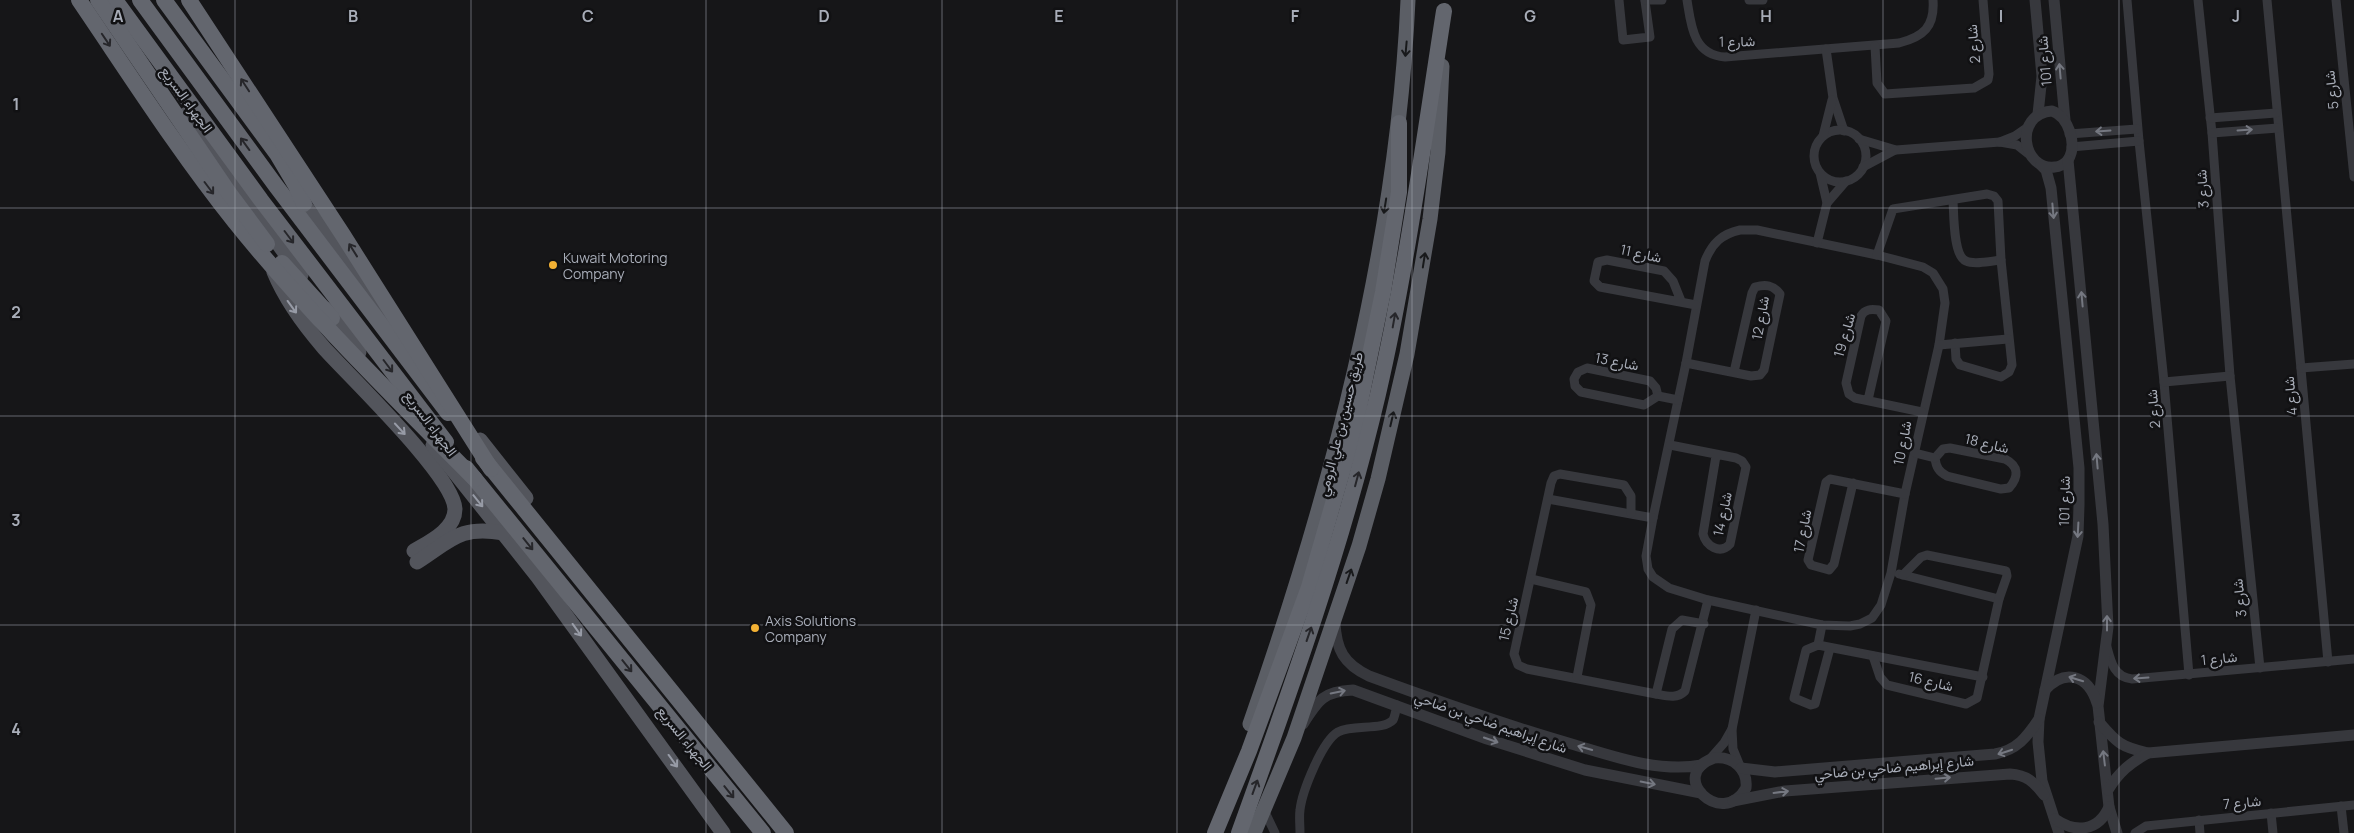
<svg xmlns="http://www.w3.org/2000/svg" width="2354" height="833" viewBox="0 0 2354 833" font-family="Manrope,Vazirmatn,sans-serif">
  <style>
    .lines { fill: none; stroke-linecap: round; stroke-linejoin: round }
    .minor { stroke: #37383d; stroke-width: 9 }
    .tertiary { stroke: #37383d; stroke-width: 11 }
    .primary { stroke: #53555c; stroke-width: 15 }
    .trunk { stroke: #5b5e65; stroke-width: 15 }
    .motorway { stroke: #63666e; stroke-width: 16 }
    .motorway-bridge { stroke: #63666e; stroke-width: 16 }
    .oneway { stroke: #26262a }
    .oneway2 { stroke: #18191b }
    .oneway3 { stroke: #757881 }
    .oneway4 { stroke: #979ba6 }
    .grid { fill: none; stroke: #a8adb8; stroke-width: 1; stroke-opacity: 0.55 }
    .poi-dot { fill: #f2b134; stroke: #111113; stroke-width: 2 }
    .labels { text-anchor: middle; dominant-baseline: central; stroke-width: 5; stroke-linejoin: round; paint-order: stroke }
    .street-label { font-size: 14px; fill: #a8adb8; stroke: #111113 }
    .poi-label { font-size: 14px; fill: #a8adb8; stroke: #111113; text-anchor: start }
    .grid-label { font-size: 16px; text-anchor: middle; font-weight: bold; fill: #a8adb8; stroke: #111113; stroke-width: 5; stroke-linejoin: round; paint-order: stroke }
  </style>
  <rect width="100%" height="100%" fill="#161618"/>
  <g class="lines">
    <g class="minor">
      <polyline points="1619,0 1623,40 1650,37 1645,1"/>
      <polyline points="1645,0 1662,0"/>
      <path d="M1687,0C1691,25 1693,55 1725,57L1899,43C1923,37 1935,27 1933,0"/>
      <polyline points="1749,0 1763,0"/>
      <polyline points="2127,0 2139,141 2164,382 2189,675"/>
      <polyline points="2198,0 2212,133 2230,376 2260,668"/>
      <polyline points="2267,0 2328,662"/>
      <polyline points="2336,0 2354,177"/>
      <polyline points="1875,46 1877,83 1885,94 1974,88 1988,80 1989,74 1983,0"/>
      <polyline points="1826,49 1833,98 1844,131"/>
      <polyline points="2210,118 2276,113"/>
      <circle cx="1840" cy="156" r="26"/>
      <polyline points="2212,133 2278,128"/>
      <polyline points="2069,134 2137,129"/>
      <polyline points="1823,136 1832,100"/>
      <polyline points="1859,139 1896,150 2000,142 2017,145 2031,156"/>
      <polyline points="2000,142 2015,136 2028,127"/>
      <polyline points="2071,147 2139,141"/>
      <polyline points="1863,167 1895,150"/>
      <path d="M1953,201C1954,214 1953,256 1966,261C1974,265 1992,261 2001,260"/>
      <polyline points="1827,203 1846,181"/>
      <path d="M1740,230H1757L1877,255L1923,267L1933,273L1943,289L1945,303L1939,345L1905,494L1891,573L1881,605L1872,618L1860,624L1850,626L1822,625L1708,600L1669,588L1653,577L1648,569L1646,556L1653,518L1686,363L1705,261C1712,243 1722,234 1740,230Z"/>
      <polyline points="1817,243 1827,203 1820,173"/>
      <polyline points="1877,255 1893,209 1987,194 1994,196 1998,201 2001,260 2012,365 2009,372 2001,377 1960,365 1956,359 1955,343"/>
      <polyline points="1681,301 1673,281 1664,271 1607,260 1598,262 1594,281 1600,287 1696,305"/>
      <polyline points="1939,345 2008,339"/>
      <path d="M1686,363L1751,376L1760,375L1764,370L1780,294C1773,285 1766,284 1755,287L1752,293L1734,372"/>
      <polygon points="1587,368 1650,381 1656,388 1658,396 1644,405 1581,392 1575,386 1574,379 1578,372"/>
      <polyline points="2301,368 2354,364"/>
      <polyline points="2164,382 2230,376"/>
      <polyline points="1658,396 1678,400"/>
      <path d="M1868,400L1886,321L1879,310C1871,309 1865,309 1861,316L1846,383L1849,394L1855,398L1922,412"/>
      <path d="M1670,445L1736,458L1742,461L1746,467L1730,544C1720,555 1706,546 1703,534L1716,456"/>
      <path d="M1950,448L2005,459C2019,466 2019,477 2009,488L2001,489L1947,476C1939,472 1936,467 1935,458L1943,449Z"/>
      <polyline points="1915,453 1935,458"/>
      <polyline points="1853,483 1834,564 1829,570 1811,565 1808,560 1826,482 1830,479 1905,494"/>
      <polyline points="1548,499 1653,518"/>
      <path d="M1631,513V496L1624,485L1560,474L1554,476L1551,483L1514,654L1518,665L1527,669L1656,694C1667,696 1677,699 1685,691L1708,600"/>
      <polyline points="1899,574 1999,599"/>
      <polyline points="1531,579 1586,592 1591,605 1577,677"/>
      <polyline points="1818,645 1822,625"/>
      <path d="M2107,647C2111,662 2114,677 2132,679L2354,659"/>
      <polyline points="1830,648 1815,704 1811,705 1794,698 1806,650 1818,645 1983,677"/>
      <polyline points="1873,656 1880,677 1887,685 1966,704 1977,698 1999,599 2007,576 2006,571 1927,555 1921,557 1903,575"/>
      <polyline points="1656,694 1672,629 1682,620 1704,624"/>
      <polyline points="1709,760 1724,743 1732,729"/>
      <polyline points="1740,766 1733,749 1732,729 1756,610"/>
      <polyline points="2341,806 2344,833"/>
      <polyline points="1264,810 1275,833"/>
      <polyline points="2271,813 2273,833"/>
      <polyline points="2199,820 2200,833"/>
      <path d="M1300,833C1300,825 1299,817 1300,810C1302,792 1322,741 1338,732C1353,724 1383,731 1393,720C1395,716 1396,710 1397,705"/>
      <polyline points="2135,833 2146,826 2354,805"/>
    </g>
    <g class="tertiary">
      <polyline points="2035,0 2042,76 2038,114"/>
      <polyline points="2054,0 2065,120"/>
      <path d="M2052,111C2068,116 2078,144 2068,160C2065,164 2059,167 2055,167C2022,171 2013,114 2052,111Z"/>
      <polyline points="2068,160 2103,524 2108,627 2098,706 2109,807 2117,833"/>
      <polyline points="2041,165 2046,170 2051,188 2079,468 2079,505 2078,536 2039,719 2038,742 2042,781 2059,833"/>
      <path d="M1335,622C1336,650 1344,664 1369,676C1437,701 1505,725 1575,745C1615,757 1660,773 1702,765"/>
      <path d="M2045,690C2065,668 2088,675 2097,703"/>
      <path d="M2099,722C2117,743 2121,747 2148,753L2354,735"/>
      <path d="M1303,724C1318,700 1324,691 1353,690L1487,739L1585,770L1701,793"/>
      <path d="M1714,758C1733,756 1748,769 1746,788C1722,830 1666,775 1714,758Z"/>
      <path d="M1741,768L1775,772L1995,754C2017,750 2027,737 2039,719"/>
      <path d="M2108,790C2119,772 2130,763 2148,753"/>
      <path d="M1733,801L1785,791L2010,774C2027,775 2034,782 2044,795"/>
      <path d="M2055,819C2075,833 2098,832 2109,807"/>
    </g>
    <g class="primary">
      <polyline points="185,115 301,275"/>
      <polyline points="297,195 394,328"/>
      <path d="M274,272C286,301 304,325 324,348C350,377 454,476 455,509C455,530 429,542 414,551"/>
      <polyline points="326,309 359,352"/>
      <polyline points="480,440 526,498"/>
      <polyline points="433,445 538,577 723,833"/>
      <path d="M417,562C451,540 461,525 503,533"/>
    </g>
    <g class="trunk">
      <path d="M1250,724C1331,493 1397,246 1408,0"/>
      <polyline points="1254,833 1294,738 1359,546 1378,479 1407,354 1430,219 1438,152 1442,66"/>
    </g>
    <g class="motorway">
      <polyline points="115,0 261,200 446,442"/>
      <polyline points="140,0 276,186 448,413"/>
      <polyline points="164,0 277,154 296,186 304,204"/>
      <polyline points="282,263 332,318"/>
      <polyline points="483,458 786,833"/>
      <polyline points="466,468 763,833"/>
      <polyline points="1215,833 1249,751 1309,587 1355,427 1383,292 1399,192 1399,123"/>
      <path d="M1239,833C1291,689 1343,544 1378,394C1407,268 1424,139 1444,11"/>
    </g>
    <g class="motorway-bridge">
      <path d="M79,0C130,75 179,152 235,222C309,314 393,396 475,479"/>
      <polyline points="98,0 229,193 267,244"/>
      <polyline points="189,0 343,235 491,469"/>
    </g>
  </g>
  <defs><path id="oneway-shaft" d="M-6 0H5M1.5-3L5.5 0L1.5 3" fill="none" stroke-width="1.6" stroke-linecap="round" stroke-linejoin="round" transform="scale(1.25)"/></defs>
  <g class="oneway">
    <use href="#oneway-shaft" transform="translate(106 40) rotate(56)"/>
    <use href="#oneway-shaft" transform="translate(245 85) rotate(-123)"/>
    <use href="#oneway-shaft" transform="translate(245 144) rotate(-126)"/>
    <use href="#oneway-shaft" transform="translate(209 188) rotate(53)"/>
    <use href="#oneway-shaft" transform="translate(289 237) rotate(53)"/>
    <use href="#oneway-shaft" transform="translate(353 250) rotate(-122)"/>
    <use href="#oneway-shaft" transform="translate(1394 320) rotate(-80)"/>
    <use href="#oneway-shaft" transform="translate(388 366) rotate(53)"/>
    <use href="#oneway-shaft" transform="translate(1357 479) rotate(-75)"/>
    <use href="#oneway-shaft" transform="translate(528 544) rotate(51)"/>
    <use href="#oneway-shaft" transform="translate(1309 634) rotate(-71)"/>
    <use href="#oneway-shaft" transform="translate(627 666) rotate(51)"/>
    <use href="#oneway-shaft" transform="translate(1255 787) rotate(-70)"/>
    <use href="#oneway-shaft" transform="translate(729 792) rotate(51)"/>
  </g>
  <g class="oneway2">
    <use href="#oneway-shaft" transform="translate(1406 49) rotate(95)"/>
    <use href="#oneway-shaft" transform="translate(1385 206) rotate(99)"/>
    <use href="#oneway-shaft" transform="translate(1424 260) rotate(-81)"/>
    <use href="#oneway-shaft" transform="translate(1392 419) rotate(-77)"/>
    <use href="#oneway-shaft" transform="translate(1349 576) rotate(-71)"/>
  </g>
  <g class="oneway3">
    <use href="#oneway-shaft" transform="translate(2060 71) rotate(-95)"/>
    <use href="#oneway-shaft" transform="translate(2245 130) rotate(-4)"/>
    <use href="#oneway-shaft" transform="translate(2103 131) rotate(176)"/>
    <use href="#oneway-shaft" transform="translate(2053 211) rotate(85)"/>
    <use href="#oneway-shaft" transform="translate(2082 299) rotate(-95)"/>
    <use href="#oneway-shaft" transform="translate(2097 461) rotate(-95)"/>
    <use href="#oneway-shaft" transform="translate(2078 530) rotate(93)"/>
    <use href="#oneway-shaft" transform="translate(2107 623) rotate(-90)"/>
    <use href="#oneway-shaft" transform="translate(2141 678) rotate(176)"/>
    <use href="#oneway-shaft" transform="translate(2076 679) rotate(-163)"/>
    <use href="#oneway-shaft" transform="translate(1338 692) rotate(-11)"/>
    <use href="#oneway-shaft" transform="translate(1491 740) rotate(19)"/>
    <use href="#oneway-shaft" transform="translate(1585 748) rotate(-164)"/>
    <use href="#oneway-shaft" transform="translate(2005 752) rotate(162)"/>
    <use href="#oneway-shaft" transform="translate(2104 758) rotate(-97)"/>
    <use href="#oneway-shaft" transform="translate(1943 778) rotate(-5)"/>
    <use href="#oneway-shaft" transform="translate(1648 783) rotate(11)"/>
    <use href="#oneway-shaft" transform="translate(1781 792) rotate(-7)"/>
  </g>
  <g class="oneway4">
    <use href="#oneway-shaft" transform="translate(292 307) rotate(54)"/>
    <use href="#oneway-shaft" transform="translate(400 429) rotate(47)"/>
    <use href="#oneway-shaft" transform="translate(478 501) rotate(51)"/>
    <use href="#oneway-shaft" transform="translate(577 630) rotate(54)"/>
    <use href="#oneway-shaft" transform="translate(673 761) rotate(54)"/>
  </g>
  <path class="grid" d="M235,0V833M471,0V833M706,0V833M942,0V833M1177,0V833M1412,0V833M1648,0V833M1883,0V833M2119,0V833M0,208H2354M0,416H2354M0,625H2354"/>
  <g class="poi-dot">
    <circle cx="553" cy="265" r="5"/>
    <circle cx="755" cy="628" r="5"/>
  </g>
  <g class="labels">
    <g class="street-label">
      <text transform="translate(1737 41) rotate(-1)">شارع 1</text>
      <text transform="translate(1973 44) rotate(-95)">شارع 2</text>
      <text transform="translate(2044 61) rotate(-95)">شارع 101</text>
      <text transform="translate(2331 90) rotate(-96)">شارع 5</text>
      <text transform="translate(187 99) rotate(54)">الجهراء السريع</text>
      <text transform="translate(2202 189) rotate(-94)">شارع 3</text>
      <text transform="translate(1641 253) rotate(12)">شارع 11</text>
      <text transform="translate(1760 318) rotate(-80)">شارع 12</text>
      <text transform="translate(1844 335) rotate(-74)">شارع 19</text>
      <text transform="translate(1617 361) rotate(11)">شارع 13</text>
      <text transform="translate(2290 396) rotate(-95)">شارع 4</text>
      <text transform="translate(2153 409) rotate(-95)">شارع 2</text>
      <text transform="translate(431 423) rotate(53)">الجهراء السريع</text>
      <text transform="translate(1340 424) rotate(-76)">طريق حسين بن علي الرومي</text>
      <text transform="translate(1902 443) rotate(-79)">شارع 10</text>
      <text transform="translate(1987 443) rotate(13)">شارع 18</text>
      <text transform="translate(2064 501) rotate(-89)">شارع 101</text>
      <text transform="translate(1722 514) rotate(-78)">شارع 14</text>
      <text transform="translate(1802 531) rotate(-79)">شارع 17</text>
      <text transform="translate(2239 598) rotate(-96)">شارع 3</text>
      <text transform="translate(1508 619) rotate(-77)">شارع 15</text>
      <text transform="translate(2219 658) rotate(-6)">شارع 1</text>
      <text transform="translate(1931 681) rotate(13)">شارع 16</text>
      <text transform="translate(1491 722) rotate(19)">شارع إبراهيم ضاحي بن ضاحي</text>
      <text transform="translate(685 738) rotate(51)">الجهراء السريع</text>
      <text transform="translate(1894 767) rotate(-5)">شارع إبراهيم ضاحي بن ضاحي</text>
      <text transform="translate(2242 802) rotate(-5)">شارع 7</text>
    </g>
    <g class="poi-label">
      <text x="563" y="257">Kuwait Motoring<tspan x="563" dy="16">Company</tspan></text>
      <text x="765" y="620">Axis Solutions<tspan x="765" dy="16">Company</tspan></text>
    </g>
  </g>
  <g class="grid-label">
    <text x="118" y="22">A</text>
    <text x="353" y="22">B</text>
    <text x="588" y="22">C</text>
    <text x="824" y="22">D</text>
    <text x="1059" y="22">E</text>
    <text x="1295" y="22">F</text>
    <text x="1530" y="22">G</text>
    <text x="1766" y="22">H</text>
    <text x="2001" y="22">I</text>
    <text x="2236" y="22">J</text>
    <text x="16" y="110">1</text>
    <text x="16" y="318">2</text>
    <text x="16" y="526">3</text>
    <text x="16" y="735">4</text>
  </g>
</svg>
